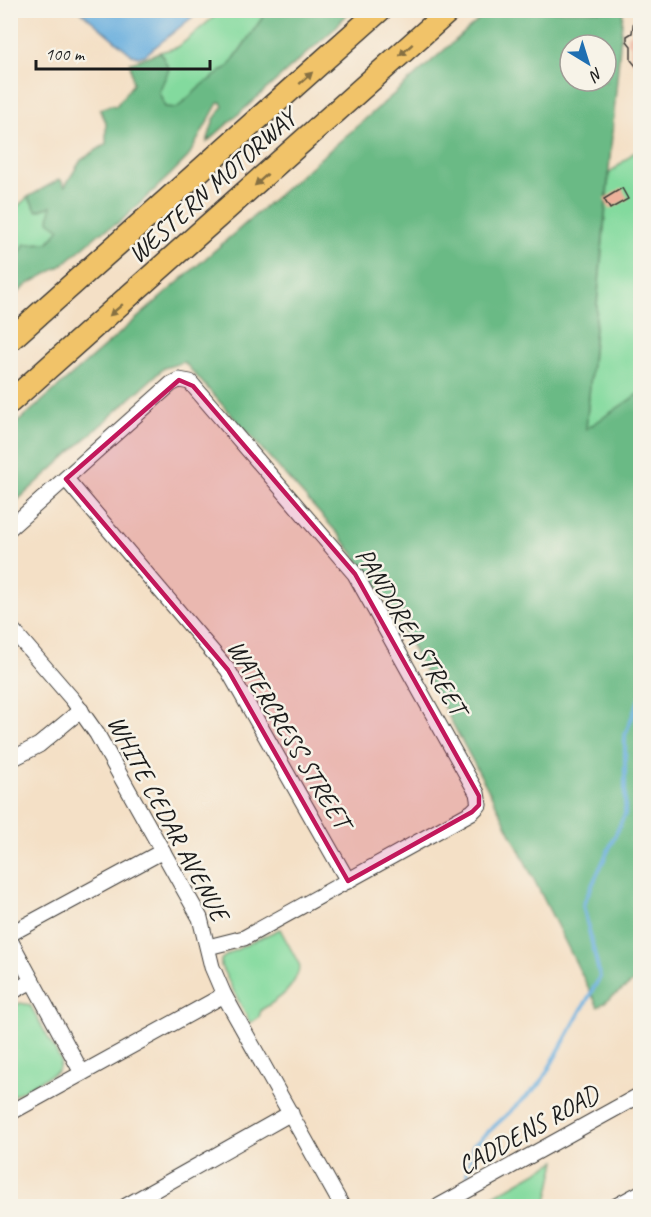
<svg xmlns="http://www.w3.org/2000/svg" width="651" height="1217" viewBox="0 0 651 1217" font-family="Caveat,sans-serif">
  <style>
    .green { fill: #83da9e; stroke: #507b5d; stroke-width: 1.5 }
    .forest { fill: #6aba85; stroke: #436b50; stroke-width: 1.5; fill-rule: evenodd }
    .water { fill: #67aede; stroke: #42657d; stroke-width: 1.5 }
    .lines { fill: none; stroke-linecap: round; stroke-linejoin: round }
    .stream { stroke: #67aede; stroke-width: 4 }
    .building { fill: #edb19b }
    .minor-casing { stroke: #3c3936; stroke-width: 17 }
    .highway-casing { stroke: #3c3936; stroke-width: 25 }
    .minor { stroke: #fff; stroke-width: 15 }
    .highway { stroke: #f1c369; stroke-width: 22 }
    .oneway { fill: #867042 }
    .marked { fill: #c2185b; fill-opacity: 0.2; stroke: #c2185b; stroke-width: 4.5; stroke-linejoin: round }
    .labels { text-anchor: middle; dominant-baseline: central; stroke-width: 5; stroke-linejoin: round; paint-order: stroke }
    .street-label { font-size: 26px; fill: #1c1c1c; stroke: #f7f3e8 }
  </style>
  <rect width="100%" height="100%" fill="#f7f3e8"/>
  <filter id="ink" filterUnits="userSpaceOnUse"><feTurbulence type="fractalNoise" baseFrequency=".0167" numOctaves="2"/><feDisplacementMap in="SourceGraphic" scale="12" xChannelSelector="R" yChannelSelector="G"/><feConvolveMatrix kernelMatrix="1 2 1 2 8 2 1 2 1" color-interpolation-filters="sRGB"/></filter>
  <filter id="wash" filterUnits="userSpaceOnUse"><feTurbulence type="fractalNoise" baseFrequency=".008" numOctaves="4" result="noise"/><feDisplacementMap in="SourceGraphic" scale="24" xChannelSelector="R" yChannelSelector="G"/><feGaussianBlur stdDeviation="1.35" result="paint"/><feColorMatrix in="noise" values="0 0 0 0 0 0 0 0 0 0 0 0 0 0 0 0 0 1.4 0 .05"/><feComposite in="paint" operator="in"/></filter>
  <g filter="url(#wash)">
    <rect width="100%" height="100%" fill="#f4e0c6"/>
    <g class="green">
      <polygon points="221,11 267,11 229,66 201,86 177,108 165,107 158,92 169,69 160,52 178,47"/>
      <polygon points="640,147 640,393 586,430 609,174"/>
      <polygon points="28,197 37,211 51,206 61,229 48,243 25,244 11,269 10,213"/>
      <path d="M280,929L300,966C294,989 281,998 261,1010L259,1017L250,1023L221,966V960C225,954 269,934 280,929Z"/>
      <polygon points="20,1003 30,1005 61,1061 58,1071 11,1097 11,1008"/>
      <polygon points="556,1161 546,1206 475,1206 478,1205"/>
    </g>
    <g class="forest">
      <polygon points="267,11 350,11 334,29 207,142 214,119 223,107 221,102 218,103 188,157 169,176 120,222 100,233 61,266 28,284 11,299 11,269 25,244 48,243 60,229 49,221 51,206 37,211 28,197 60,179 65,186 81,160 106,144 106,122 100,110 110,105 116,106 133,84 130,63 160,52 169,69 159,92 165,107 177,108 201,86 229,66"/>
      <path d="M489,11H623L586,429L640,393V977L598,1007L498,808L382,592L340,536L184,362L164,368L11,506L10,429ZM570,45H606V81H570Z"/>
    </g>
    <polygon class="water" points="80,11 200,11 145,55 138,57 131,54"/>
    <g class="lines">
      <g class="stream">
        <polyline points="467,1175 473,1146 540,1084 600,977 583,905 625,814 625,735 640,697"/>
        <polyline points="480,1199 481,1206"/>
      </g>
    </g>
    <g id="blocks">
      <g class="building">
        <polygon points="635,12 640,12 640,71 631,60 631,46 627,41 627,36 632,33"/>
        <polygon points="622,188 628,199 610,209 604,199"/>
      </g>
    </g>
  </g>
  <g filter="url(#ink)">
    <use href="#blocks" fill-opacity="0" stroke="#3c3936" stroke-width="1.5"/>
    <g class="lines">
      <defs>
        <g id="minor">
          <polyline points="66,479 228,670 348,881"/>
          <polyline points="10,528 171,384 179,380 190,382 355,574 477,793 479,805 472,812 244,938 208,947"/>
          <polyline points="10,627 73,700 97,734 200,918 212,967 224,995 342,1206"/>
          <polyline points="10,760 39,745 81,710"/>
          <polyline points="10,934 163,851"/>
          <polyline points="10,940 82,1073"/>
          <polyline points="10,993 32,981"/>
          <polyline points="10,1113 224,995"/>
          <polyline points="126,1206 291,1113"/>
          <polyline points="439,1206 640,1095"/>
          <polyline points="616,1206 640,1193"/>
        </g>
        <g id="highway">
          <polyline points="10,340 380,10"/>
          <polyline points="10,402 450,10"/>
        </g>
      </defs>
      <use href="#minor" class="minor-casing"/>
      <use href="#highway" class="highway-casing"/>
      <use href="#minor" class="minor"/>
      <use href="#highway" class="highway"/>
    </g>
    <defs><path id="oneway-solid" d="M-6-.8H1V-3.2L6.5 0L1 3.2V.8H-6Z" transform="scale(1.5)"/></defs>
    <g class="oneway">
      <use href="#oneway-solid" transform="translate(406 50) rotate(138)"/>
      <use href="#oneway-solid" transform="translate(306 78) rotate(-42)"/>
      <use href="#oneway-solid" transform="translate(261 180) rotate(138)"/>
      <use href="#oneway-solid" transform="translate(116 310) rotate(139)"/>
    </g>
  </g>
  <path class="marked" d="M179,380L193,386L355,574L479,796V805L472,812L348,881L228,670L66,479Z"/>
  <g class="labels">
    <g class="street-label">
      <text transform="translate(212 186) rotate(-42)">WESTERN MOTORWAY</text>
      <text transform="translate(411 631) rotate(59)">PANDOREA STREET</text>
      <text transform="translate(289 734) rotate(59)">WATERCRESS STREET</text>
      <text transform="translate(168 818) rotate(62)">WHITE CEDAR AVENUE</text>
      <text transform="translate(528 1130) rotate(-29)">CADDENS ROAD</text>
    </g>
  </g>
  <rect width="651" height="1217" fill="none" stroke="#f7f3e8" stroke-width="36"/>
  <g transform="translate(588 63) rotate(142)"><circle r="28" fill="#f7f3e8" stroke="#9f9d96" stroke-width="1.5"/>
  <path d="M0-4.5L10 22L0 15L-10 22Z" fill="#1f6fb2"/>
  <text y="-9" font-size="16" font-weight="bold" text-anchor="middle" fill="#1c1c1c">N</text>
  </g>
  <path d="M36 60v9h174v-9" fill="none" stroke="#1c1c1c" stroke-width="3"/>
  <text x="45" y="60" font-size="18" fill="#1c1c1c" stroke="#f7f3e8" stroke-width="4.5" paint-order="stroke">100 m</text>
</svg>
